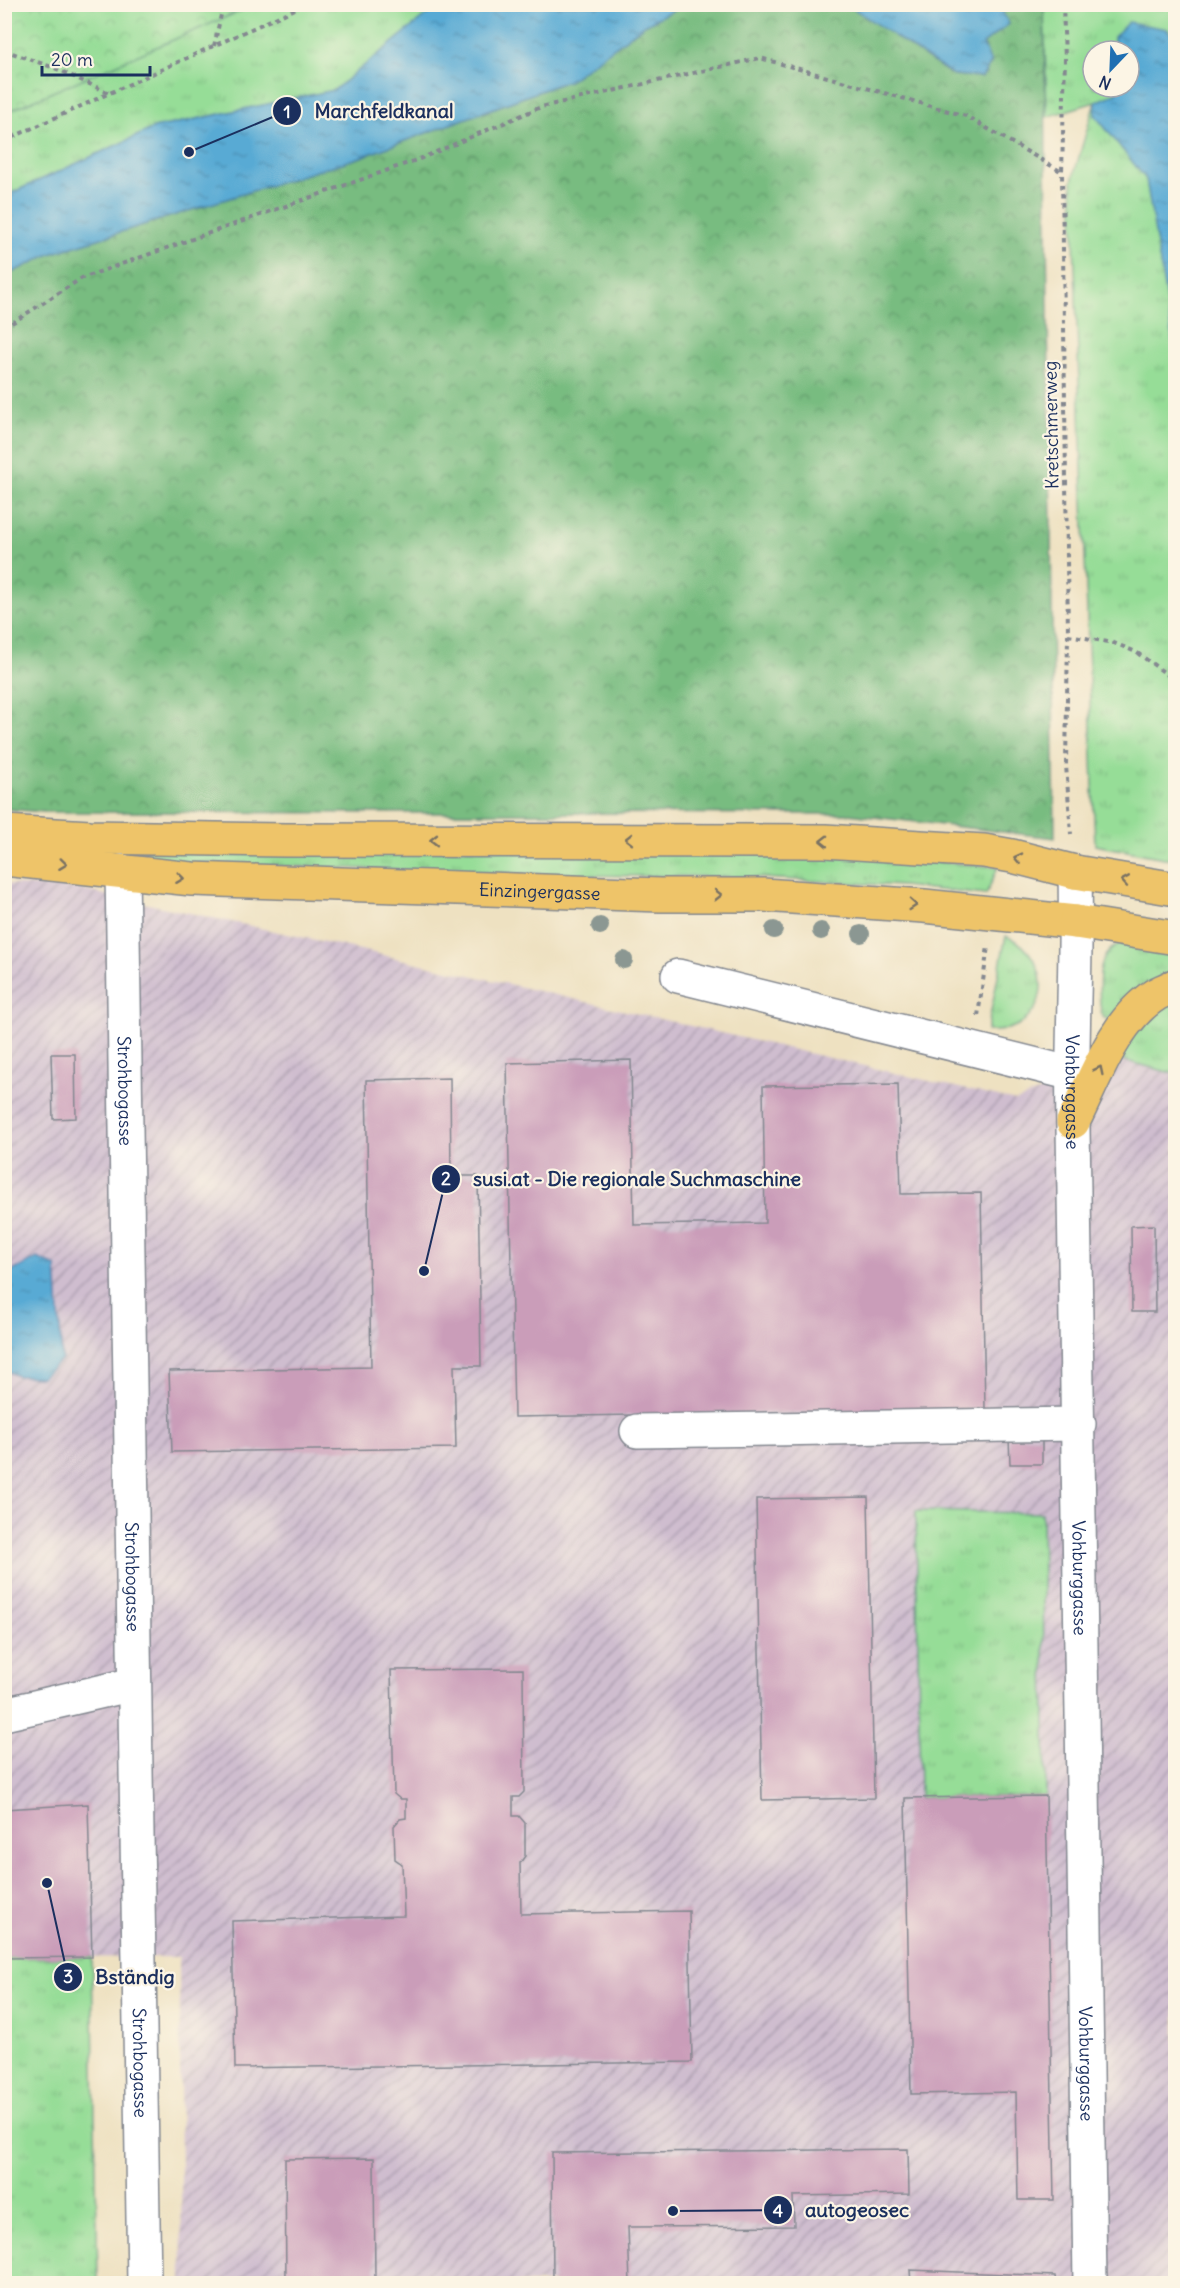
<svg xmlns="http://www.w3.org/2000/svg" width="1180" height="2288" viewBox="0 0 1180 2288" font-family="Delius,sans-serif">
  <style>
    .industrial { fill: url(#industrial-furrows) }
    .grass { fill: url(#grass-tufts); stroke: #58867a; stroke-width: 1.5 }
    .forest { fill: url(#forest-crowns); stroke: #4a766f; stroke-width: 1.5 }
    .park { fill: url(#park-crowns); stroke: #58867a; stroke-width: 1.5 }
    .water { fill: url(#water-ripples); stroke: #3a6c99; stroke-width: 1.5 }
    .building { fill: #ca9db9 }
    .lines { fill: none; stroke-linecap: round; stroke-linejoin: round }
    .minor-casing { stroke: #848890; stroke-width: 36 }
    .major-casing { stroke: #848890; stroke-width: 36 }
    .highway-casing { stroke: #848890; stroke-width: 36 }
    .path { stroke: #848890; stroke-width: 4; stroke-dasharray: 4.5 4.5; stroke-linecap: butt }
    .minor { stroke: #fff; stroke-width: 33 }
    .major { stroke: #eec469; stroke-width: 33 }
    .highway { stroke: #eec469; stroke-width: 33 }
    .tree { fill: #8b9792 }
    .oneway { stroke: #7a7263 }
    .labels { text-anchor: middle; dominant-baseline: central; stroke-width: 4.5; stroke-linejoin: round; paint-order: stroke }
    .street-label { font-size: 18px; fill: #1b2f5e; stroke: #fcf5e5 }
    .leader { fill: none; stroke: #1b2f5e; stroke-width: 2 }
    .callout-dot { fill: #1b2f5e; stroke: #fcf5e5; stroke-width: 2 }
    .mark-label { font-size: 18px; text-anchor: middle; font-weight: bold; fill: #fff }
    .callout-label { font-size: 20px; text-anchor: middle; font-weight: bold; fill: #1b2f5e; stroke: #fcf5e5; stroke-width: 4.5; stroke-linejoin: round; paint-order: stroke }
  </style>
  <defs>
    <pattern id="industrial-furrows" width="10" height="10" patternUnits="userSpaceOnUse" patternTransform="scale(1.5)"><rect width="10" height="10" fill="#cfbdcf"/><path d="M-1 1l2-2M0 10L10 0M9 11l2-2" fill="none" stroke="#a79aab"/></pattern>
    <pattern id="grass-tufts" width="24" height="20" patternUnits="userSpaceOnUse" patternTransform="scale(1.5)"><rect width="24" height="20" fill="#96dd97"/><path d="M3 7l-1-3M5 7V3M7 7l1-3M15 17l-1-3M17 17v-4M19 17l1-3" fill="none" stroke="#81be85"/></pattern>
    <pattern id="forest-crowns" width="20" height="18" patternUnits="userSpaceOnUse" patternTransform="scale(1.5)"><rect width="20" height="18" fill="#78bc80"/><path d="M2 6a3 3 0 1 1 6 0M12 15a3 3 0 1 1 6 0" fill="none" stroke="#62996c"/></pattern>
    <pattern id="park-crowns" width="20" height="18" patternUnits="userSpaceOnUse" patternTransform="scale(1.5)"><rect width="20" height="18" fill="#96dd97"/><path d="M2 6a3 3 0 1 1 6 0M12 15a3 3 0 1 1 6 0" fill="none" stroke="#81be85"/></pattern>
    <pattern id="water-ripples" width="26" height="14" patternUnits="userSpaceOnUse" patternTransform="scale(1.5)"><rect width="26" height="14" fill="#59aad4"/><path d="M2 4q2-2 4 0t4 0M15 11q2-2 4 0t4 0" fill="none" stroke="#498baf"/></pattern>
  </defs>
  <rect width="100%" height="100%" fill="#fcf5e5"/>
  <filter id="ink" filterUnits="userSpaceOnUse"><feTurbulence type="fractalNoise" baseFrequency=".0167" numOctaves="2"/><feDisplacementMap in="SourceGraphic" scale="12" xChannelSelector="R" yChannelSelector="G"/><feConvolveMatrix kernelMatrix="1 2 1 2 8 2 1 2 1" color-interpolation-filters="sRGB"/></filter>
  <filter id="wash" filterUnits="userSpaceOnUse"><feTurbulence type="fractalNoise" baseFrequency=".008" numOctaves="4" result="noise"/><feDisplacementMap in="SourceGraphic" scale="24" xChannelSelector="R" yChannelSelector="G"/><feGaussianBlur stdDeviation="1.35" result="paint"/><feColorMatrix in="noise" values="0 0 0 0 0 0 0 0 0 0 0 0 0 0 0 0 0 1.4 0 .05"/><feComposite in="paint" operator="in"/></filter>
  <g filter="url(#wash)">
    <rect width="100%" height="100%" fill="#eee1c1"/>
    <polygon class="industrial" points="4,884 73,888 339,945 1016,1101 1119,1059 1175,1074 1175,2283 182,2283 179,1957 5,1958"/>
    <g class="grass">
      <polygon points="245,5 439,5 334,90 154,128 5,196 5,113"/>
      <polygon points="1044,5 1175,5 1175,39 1167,29 1114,37 1115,51 1093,51 1093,87 1113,87 1117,93 1096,102 1095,115 1146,179 1172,335 1176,367 1175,860 1095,845 1072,181 1095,102 1047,117"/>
      <polygon points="126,847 807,851 998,867 986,895 903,886 744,877 556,875 126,861"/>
      <path d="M1006,936C1059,958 1051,1035 987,1031Z"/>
      <path d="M1120,944L1175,950V972L1110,1019L1104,1018C1098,1010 1098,971 1103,961C1106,952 1112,948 1120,944Z"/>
      <polygon points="1175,993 1175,1074 1119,1059 1132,1031"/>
      <polygon points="916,1511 1042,1513 1046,1796 920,1798"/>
      <polygon points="92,1957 98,2283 5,2283 4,1958"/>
    </g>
    <polygon class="forest" points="683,5 848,5 952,75 982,77 991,63 983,44 1009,24 999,5 1044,5 1055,838 848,814 45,812 5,809 5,276 50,254 361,157 570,80 646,24"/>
    <polygon class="park" points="4,5 5,4 254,5 11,110 5,107"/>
    <g class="water">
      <polygon points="439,5 683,5 646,24 570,80 361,157 50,254 5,276 5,196 154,128 334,90"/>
      <polygon points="848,5 999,5 1009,24 983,44 991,63 982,77 953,75"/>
      <polygon points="1128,22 1167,29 1175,39 1175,367 1172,335 1146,179 1095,115 1096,102 1117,93 1113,87 1129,87 1129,51 1115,51 1114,37"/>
      <polygon points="37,1258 56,1266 62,1360 42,1377 17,1376 5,1370 5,1275"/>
    </g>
    <g id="blocks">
      <g class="building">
        <polygon points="51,1054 75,1054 76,1118 53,1119"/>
        <polygon points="631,1060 634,1225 765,1223 763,1086 898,1084 901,1194 981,1193 985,1409 514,1417 507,1063"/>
        <polygon points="450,1078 451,1176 478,1176 481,1366 454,1366 456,1448 172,1452 169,1371 371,1367 366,1080"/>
        <polygon points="1154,1225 1155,1312 1132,1312 1131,1226"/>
        <polygon points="1042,1437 1042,1464 1010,1464 1009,1438"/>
        <polygon points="868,1497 874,1798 762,1800 756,1499"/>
        <polygon points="523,1669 524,1792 519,1797 513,1797 513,1816 519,1816 525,1823 525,1856 520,1863 521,1914 689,1911 692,2062 235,2068 232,1921 404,1916 402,1864 395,1859 394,1826 400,1819 406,1818 406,1799 400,1799 394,1794 391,1670"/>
        <polygon points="1046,1796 1054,2200 1018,2200 1016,2092 911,2094 905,1798"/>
        <polygon points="88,1804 92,1957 4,1958 4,1809"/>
        <polygon points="908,2149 909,2194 793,2196 794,2226 628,2227 630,2284 553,2284 552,2153"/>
        <polygon points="374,2158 375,2284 286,2284 285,2159"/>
        <polygon points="910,2270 1055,2276 1056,2284 911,2284"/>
      </g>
    </g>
  </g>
  <g filter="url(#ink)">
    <use href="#blocks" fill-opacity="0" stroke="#848890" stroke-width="1.5"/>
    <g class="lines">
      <defs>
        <g id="minor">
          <path id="s1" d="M122,871L144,2284"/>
          <path id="s2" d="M1075,872C1077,957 1071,1042 1073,1127C1080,1513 1084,1898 1090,2284"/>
          <polyline points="678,976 1073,1074"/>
          <polyline points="637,1431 1079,1424"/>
          <polyline points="4,1714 134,1684"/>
        </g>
        <g id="major">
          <polyline points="4,832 90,837 286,840 825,841 984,851 1012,856 1075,872"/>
          <path id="s3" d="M4,859L192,879L660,895H763L924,906L1076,922"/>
        </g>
        <g id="highway">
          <polyline points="1075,872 1176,889"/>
          <polyline points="1076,922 1176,938"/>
          <path d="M1073,1122C1094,1081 1114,1021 1155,995C1161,991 1169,989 1176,985"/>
        </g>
      </defs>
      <use href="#minor" class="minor-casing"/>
      <use href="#major" class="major-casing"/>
      <use href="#highway" class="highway-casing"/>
      <g class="path">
        <polyline points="1063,4 1065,58 1062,172 1068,635 1066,765 1071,834"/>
        <polyline points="214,46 221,15 220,4"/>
        <polyline points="4,50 57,69 109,93"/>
        <polyline points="4,141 306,4"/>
        <polyline points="4,328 82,278 422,158 541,107 760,58 966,116 1062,172"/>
        <polyline points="1068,635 1114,643 1136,652 1176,681"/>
        <polyline points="978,1016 988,946"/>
      </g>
      <use href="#minor" class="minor"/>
      <use href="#major" class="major"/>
      <use href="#highway" class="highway"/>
    </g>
    <g class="tree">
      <circle cx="600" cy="926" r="9"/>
      <circle cx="774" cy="930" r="9"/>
      <circle cx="821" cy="931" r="9"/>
      <circle cx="861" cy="934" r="9"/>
      <circle cx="624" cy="960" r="9"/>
    </g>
    <defs><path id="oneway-chevron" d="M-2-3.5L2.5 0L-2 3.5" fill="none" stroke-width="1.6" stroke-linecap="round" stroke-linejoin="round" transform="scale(1.5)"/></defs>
    <g class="oneway">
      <use href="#oneway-chevron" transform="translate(629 839) rotate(180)"/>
      <use href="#oneway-chevron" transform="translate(434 840) rotate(180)"/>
      <use href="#oneway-chevron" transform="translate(824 841) rotate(-179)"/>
      <use href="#oneway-chevron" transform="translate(1018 858) rotate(-167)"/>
      <use href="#oneway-chevron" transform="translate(63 864) rotate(7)"/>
      <use href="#oneway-chevron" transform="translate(180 878) rotate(7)"/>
      <use href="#oneway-chevron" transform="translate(1125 881) rotate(-170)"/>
      <use href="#oneway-chevron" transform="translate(718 895)"/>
      <use href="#oneway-chevron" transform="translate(913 905) rotate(4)"/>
      <use href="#oneway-chevron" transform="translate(1099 1070) rotate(-64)"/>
    </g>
  </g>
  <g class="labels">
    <g class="street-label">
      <text transform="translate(1051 425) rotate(-91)">Kretschmerweg</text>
      <text stroke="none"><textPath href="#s3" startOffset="537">Einzingergasse</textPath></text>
      <text stroke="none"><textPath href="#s1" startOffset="220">Strohbogasse</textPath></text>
      <text stroke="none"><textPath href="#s2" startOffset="220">Vohburggasse</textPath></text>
      <text stroke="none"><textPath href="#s1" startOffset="706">Strohbogasse</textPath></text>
      <text stroke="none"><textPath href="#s2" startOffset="706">Vohburggasse</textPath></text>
      <text stroke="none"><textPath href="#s1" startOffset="1192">Strohbogasse</textPath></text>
      <text stroke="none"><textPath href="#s2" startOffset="1192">Vohburggasse</textPath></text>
    </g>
  </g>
  <path class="leader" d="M189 152L287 111M424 1271L446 1179M47 1883L68 1977M673 2211L778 2210"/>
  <g class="callout-dot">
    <circle cx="189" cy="152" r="6"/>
    <circle cx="424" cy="1271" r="6"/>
    <circle cx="47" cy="1883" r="6"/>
    <circle cx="673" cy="2211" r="6"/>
    <circle cx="287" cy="111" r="15"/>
    <circle cx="446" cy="1179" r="15"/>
    <circle cx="68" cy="1977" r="15"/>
    <circle cx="778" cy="2210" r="15"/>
  </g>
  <g class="mark-label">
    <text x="287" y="118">1</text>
    <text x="446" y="1185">2</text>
    <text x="68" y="1983">3</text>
    <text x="778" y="2217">4</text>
  </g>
  <g class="callout-label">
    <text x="384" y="118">Marchfeldkanal</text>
    <text x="637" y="1186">susi.at - Die regionale Suchmaschine</text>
    <text x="135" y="1984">Bständig</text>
    <text x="857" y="2217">autogeosec</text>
  </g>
  <rect width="1180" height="2288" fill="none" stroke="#fcf5e5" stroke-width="24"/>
  <g transform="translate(1111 69) rotate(203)"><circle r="28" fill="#fcf5e5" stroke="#a2a6af" stroke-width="1.5"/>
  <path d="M0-4.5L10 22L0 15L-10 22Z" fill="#1f6fb2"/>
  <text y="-9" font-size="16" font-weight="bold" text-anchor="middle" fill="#1b2f5e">N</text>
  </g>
  <path d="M42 66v9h108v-9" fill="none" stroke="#1b2f5e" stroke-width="3"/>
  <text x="51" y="66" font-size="18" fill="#1b2f5e" stroke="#fcf5e5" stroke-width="4.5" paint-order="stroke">20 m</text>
</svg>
